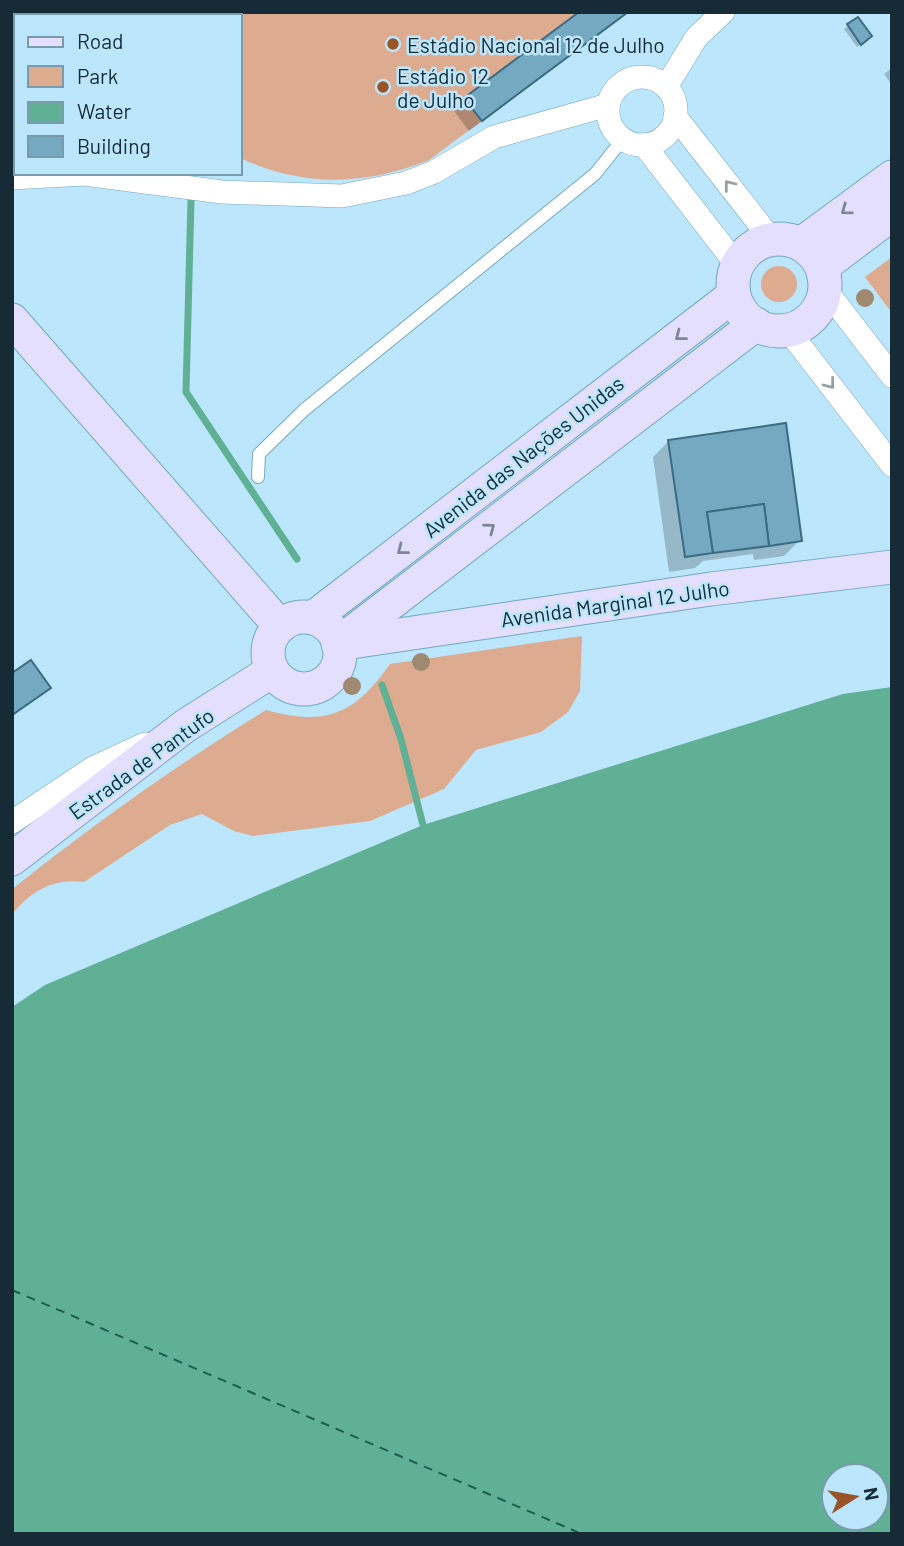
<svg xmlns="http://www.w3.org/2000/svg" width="904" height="1546" viewBox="0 0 904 1546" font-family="Barlow,sans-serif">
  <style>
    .green { fill: #ddab8f }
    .water { fill: #5fb095; fill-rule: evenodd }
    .shadow { fill: #0003 }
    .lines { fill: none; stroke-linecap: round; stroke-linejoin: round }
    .stream { stroke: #5fb095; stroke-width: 7 }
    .ferry { stroke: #1f5e4c; stroke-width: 2; stroke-dasharray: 9 7; stroke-linecap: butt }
    .building { fill: #75a8c1; stroke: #3b6c84; stroke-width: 2 }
    .lane-casing { stroke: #74a7c0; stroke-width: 14 }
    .street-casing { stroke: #74a7c0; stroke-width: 24 }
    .secondary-casing { stroke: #74a7c0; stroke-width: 35 }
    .lane { stroke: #fff; stroke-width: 12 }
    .street { stroke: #fff; stroke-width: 23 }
    .secondary { stroke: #e4dffd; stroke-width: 33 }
    .tree { fill: #9f8971 }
    .oneway { stroke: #96a0a4 }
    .oneway2 { stroke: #7d8599 }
    .poi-dot { fill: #995429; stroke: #bce6fb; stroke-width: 2.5 }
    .labels { text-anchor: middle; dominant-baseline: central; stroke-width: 5; stroke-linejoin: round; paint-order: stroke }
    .poi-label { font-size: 21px; fill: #162b35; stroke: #bce6fb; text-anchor: start }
    .street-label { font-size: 21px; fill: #162b35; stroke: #bce6fb }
  </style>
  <rect width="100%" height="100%" fill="#bce6fb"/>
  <g class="green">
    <path d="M127,12H628L429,160C364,186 304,187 240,158V16H128Z"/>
    <polygon points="892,257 892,313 865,277"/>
    <circle cx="779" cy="284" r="18"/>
    <path d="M582,636L580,691L568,712L541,732L476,750L444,789L370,821L253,836L234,831L202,814L170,825L84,882C54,878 30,891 12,915V889L16,886C97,822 178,764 266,710C326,727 355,714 390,664Z"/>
  </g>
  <path class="water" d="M892,687V1534H12V1007L45,985L423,825L843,694ZM834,1476H876V1518H834Z"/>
  <g class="shadow">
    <polygon points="582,12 630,12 469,131 454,111"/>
    <polygon points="857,19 867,40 857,47 844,29"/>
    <polygon points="892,68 892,85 884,74"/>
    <polygon points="16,119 16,128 12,131 12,122"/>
    <polygon points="669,441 800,540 784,556 754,560 753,554 703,561 695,568 669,572 653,457"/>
    <polygon points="12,675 48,688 12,717"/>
  </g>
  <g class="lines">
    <g class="stream">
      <polyline points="191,200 186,392 297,559"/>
      <polyline points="382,685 401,739 423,825"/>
    </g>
    <polyline class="ferry" points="12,1290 582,1534"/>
  </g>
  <g class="building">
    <polygon points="33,12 93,12 95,16 35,16"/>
    <polygon points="579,12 628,12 482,121 464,98"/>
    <polygon points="858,17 872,36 861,45 847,24"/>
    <polygon points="786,423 802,541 769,546 764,504 707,512 713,553 685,557 668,440"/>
    <polygon points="764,504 769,546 713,553 707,512"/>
    <polygon points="31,660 51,688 12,715 12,673"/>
  </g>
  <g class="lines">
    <defs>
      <polyline id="lane" points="258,477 259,454 304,410 595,174 623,139"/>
      <g id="street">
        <polyline points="12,44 16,51"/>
        <circle cx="642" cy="111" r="34"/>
        <polyline points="666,87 696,38 723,12"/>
        <polyline points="675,116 771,239"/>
        <polyline points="644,145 737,265"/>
        <polyline points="12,178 84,174 222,192 342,196 406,183 434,172 494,137 608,105"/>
        <polyline points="825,289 892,376"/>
        <polyline points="788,330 892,465"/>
        <polyline points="12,822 93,768 145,744"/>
      </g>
      <g id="secondary">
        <circle cx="779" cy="285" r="46"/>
        <polyline points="801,244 892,177"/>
        <polyline points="824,276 822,267 892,214"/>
        <polyline points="12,320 280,626"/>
        <circle cx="304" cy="653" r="36"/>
        <polyline points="313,618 734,295"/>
        <polyline points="340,642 756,324"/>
        <polyline points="338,644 711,589 892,567"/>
        <polyline points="12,859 185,726 272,671"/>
      </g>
    </defs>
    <use href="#lane" class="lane-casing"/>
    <use href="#street" class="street-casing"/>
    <use href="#secondary" class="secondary-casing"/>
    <use href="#lane" class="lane"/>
    <use href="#street" class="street"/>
    <use href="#secondary" class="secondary"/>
  </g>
  <g class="tree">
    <circle cx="865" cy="298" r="9"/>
    <circle cx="421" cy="662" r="9"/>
    <circle cx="352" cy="686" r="9"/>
  </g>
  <defs><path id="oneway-chevron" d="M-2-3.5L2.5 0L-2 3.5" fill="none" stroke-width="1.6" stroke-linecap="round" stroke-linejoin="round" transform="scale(1.75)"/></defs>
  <g class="oneway">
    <use href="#oneway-chevron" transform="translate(729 185) rotate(-128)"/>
    <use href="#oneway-chevron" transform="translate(830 384) rotate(52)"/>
  </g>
  <g class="oneway2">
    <use href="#oneway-chevron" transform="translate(846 210) rotate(144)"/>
    <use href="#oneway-chevron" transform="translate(680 336) rotate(142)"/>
    <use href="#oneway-chevron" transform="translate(490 528) rotate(-37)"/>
    <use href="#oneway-chevron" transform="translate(402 550) rotate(142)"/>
  </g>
  <g class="poi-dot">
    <circle cx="393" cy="44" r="7"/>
    <circle cx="383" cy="87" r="7"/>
  </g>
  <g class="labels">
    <g class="poi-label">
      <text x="407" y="44">Estádio Nacional 12 de Julho</text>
      <text x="397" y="75">Estádio 12<tspan x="397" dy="24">de Julho</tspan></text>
    </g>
    <g class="street-label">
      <text transform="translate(523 456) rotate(-38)">Avenida das Nações Unidas</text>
      <text transform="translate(615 603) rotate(-8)">Avenida Marginal 12 Julho</text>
      <text transform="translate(141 763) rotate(-36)">Estrada de Pantufo</text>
    </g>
  </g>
  <rect width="904" height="1546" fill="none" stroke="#162b35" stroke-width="28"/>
  <rect x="14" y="14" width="228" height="161" fill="#bce6fb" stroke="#7a9bac" stroke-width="2"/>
  <rect x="28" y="37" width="35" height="10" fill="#e4dffd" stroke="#7a9bac" stroke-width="2"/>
  <text x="77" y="49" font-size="21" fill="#162b35">Road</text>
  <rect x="28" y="66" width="35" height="21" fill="#ddab8f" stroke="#7a9bac" stroke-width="2"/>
  <text x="77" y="84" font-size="21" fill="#162b35">Park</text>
  <rect x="28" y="102" width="35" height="21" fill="#5fb095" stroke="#7a9bac" stroke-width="2"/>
  <text x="77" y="119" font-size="21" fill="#162b35">Water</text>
  <rect x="28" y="136" width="35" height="21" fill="#75a8c1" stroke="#7a9bac" stroke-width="2"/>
  <text x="77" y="154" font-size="21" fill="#162b35">Building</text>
  <g transform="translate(855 1497) rotate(79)"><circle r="33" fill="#bce6fb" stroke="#7a9bac" stroke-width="2"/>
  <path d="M0-5L12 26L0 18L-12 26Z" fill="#995429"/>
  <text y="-10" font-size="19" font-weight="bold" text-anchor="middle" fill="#162b35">N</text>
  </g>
</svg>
